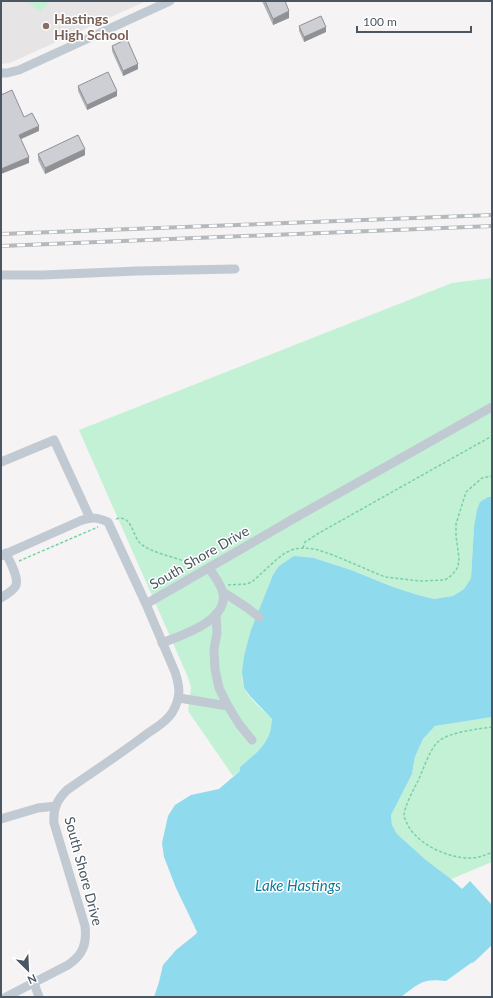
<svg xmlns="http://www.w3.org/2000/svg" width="493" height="998" viewBox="0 0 493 998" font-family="Lato,sans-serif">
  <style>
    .education { fill: #e6e4e5 }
    .green { fill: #c3f1d5 }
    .water { fill: #90daee }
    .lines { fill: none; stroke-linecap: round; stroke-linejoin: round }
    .path { stroke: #7ad0a6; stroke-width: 1.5; stroke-dasharray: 3 2; stroke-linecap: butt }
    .minor { stroke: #c1cad2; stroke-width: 9 }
    .rail-casing { stroke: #b5b8bd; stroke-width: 4 }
    .rail { stroke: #fff; stroke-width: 2.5; stroke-dasharray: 8; stroke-linecap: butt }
    .wall { fill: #b0b2b7 }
    .shaded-wall { fill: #909195 }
    .building { fill: #cdcfd5; stroke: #909195 }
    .education-dot { fill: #8d6e63; stroke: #fff; stroke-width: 1.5 }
    .labels { text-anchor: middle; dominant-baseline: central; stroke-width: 3; stroke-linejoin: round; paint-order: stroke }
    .education-label { font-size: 14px; font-weight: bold; fill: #785e54; stroke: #fff; text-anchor: start }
    .street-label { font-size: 14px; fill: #4a5661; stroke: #fff }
    .water-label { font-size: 15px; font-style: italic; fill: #0c7c9b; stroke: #fff }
  </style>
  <rect width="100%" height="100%" fill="#f5f3f3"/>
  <polygon class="education" points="1,1 146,1 10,63 1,64"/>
  <g class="green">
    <polygon points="27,1 50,1 40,12"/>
    <path d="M492,278V497H488L474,527L471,578L464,589L453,596L434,599L418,595L393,587L351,570L314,558L244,656C243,666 241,679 244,688C249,699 264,711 272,719C271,725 271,732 268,737C262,750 250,758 240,767V771L233,776L188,711L191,687L187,675L79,430L452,283Z"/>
    <polygon points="492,717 492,862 451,879 426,860 397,834 392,825 391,814 412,774 415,757 423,739 435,726"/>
  </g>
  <path class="water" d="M488,497H492V717L435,726L423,739L415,757L412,774L391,815L392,825L397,834L426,860L451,879L462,889L470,881L492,905V945L474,962L471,963L446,981C423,978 419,983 401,997H154L159,982L163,965L176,950L196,934L197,932L190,917L176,888L164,857L162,843L168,816L175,805L191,795L219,789L240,771V767C250,758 262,750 268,737C271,732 271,725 272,719L250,696L244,688L242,672L244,656L251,630L273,575L279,566L294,556L314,558L351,570L393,587L418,595L434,599L453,596L464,589L471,578L474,527L477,510L480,502Z"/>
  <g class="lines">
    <g class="path">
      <path d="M116,519C132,514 132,535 140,543C151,553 172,556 186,562C194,562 200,559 207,560"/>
      <polyline points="303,548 305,542 319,533 492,436"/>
      <polyline points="19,561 98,527"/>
      <polyline points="228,585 247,584 253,581 276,560 285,553 294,549 303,548 315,549 333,555 385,577 420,581 445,580 452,575 458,567 459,558 456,536 456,524 466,492 482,478 492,476"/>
      <path d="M492,727C478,729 450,732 439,741C430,748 423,770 418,781C414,788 404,808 404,815C404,817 405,819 406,821C414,843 447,858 469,858C477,858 484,856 492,852"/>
    </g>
    <g class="minor">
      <polyline points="1,73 7,73 19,70 170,1"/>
      <polyline points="1,275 43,275 137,271 235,269"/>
      <polyline points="1,462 54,440 90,518"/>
      <path d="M1,556L80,521C91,517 97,517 108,522L146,604L175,672C180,687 181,697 173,711C169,719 156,728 148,733C122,753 94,771 67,790C57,800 53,808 54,823L85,926C87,944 83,955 68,965L6,997"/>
      <polyline points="223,592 246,607 259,617"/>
      <path d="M1,598C6,594 14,591 16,585C19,577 9,560 6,553"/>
      <polyline points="146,604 300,515 492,407"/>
      <polyline points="216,614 217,633 214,649 215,669 219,688 228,706"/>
      <path d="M162,643C182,635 228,621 223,593C221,584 214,576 209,568"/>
      <polyline points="179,698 228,706 239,724 252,740"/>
      <polyline points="1,819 38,808 56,806"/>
      <polyline points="34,983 39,997"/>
    </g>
    <defs>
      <g id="rail">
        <polyline points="1,234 492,215"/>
        <polyline points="1,246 492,226"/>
      </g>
    </defs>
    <use href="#rail" class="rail-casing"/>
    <use href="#rail" class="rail"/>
  </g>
  <g class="wall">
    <polygon points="262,1 285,1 289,18 273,25"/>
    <polygon points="299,26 326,32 304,42 299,31"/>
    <polygon points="112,46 138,69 123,76 112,51"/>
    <polygon points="78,86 117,96 87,110 78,91"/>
    <polygon points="38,154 85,155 45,174 38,160"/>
  </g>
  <g class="shaded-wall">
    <polygon points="289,11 289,18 273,25 273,19"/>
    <polygon points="326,27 326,32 304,42 304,37"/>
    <polygon points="138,64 138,69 123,76 123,71"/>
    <polygon points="117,91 117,96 87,110 87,105"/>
    <polygon points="39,126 39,131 19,140 19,135"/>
    <polygon points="85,149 85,155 45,174 45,168"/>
    <polygon points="29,157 29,163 1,174 1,169"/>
  </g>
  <g class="building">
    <polygon points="265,1 285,1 289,11 273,19"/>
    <polygon points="321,16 326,27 304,37 299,26"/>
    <polygon points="127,39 138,64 123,71 112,46"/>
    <polygon points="108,72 117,91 87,105 78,86"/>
    <polygon points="12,90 24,117 32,113 39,126 19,135 29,157 1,169 1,95"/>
    <polygon points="78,135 85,149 45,168 38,154"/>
  </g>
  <circle class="education-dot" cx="46" cy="26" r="4"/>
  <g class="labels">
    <g class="education-label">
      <text x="54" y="18">Hastings<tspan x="54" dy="16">High School</tspan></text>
    </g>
    <g class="street-label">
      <text transform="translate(199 557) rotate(-30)">South Shore Drive</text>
      <text transform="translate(84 871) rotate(75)">South Shore Drive</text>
    </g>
    <g class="water-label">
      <text x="298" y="885">Lake Hastings</text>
    </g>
  </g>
  <rect width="493" height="998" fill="none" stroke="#4a5661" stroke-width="4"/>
  <g transform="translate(28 970) rotate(156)" stroke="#ffffff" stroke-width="3" paint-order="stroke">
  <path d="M0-3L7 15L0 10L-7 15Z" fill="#4a5661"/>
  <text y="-6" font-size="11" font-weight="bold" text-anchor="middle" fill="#4a5661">N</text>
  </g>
  <path d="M357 26v6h114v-6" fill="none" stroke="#4a5661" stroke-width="2"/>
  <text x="363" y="26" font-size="12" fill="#4a5661" stroke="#ffffff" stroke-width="3" paint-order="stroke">100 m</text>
</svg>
